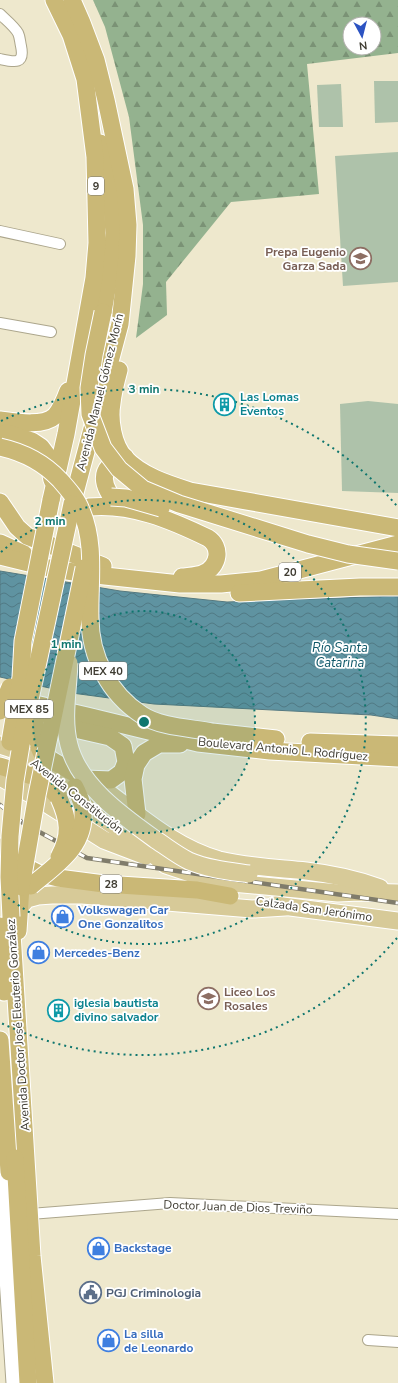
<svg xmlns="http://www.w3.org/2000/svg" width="398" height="1383" viewBox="0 0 398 1383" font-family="'Nunito Sans',sans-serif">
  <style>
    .green { fill: #aec2aa }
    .forest { fill: url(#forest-firs); fill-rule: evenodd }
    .water { fill: url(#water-waves); stroke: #557980 }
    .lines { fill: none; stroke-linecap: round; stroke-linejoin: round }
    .minor-casing { stroke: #aca68c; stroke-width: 12 }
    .secondary-casing { stroke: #aca68c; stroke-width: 17 }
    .primary-casing { stroke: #fff; stroke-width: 19 }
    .trunk-casing { stroke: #fff; stroke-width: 19 }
    .minor { stroke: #fff; stroke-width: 10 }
    .secondary { stroke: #fff; stroke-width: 15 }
    .primary { stroke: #d7ca98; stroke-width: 17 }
    .trunk { stroke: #cab876; stroke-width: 17 }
    .rail-casing { stroke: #807c6b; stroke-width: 4.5 }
    .rail { stroke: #fff; stroke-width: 3; stroke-dasharray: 9; stroke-linecap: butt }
    .primary-bridge-casing { stroke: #fff; stroke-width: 19; stroke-linecap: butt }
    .trunk-bridge-casing { stroke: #fff; stroke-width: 19; stroke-linecap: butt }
    .primary-bridge { stroke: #d7ca98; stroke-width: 17 }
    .trunk-bridge { stroke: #cab876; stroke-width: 17 }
    .ring { fill: none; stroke: #0f766e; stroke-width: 2; stroke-dasharray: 2 4 }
    .labels { text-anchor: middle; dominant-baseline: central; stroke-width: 3.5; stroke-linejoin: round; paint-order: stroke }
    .shield { fill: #fff; stroke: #797670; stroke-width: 1 }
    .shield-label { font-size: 11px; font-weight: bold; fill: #3f3c32 }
    .education-label { font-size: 12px; font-weight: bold; fill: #785e54; stroke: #fff; text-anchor: end }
    .street-label { font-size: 12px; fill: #3f3c32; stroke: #fff }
    .culture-label { font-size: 12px; font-weight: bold; fill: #0d838f; stroke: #fff; text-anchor: start }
    .shop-label { font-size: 12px; font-weight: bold; fill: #366cbe; stroke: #fff; text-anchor: start }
    .service-label { font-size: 12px; font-weight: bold; fill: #4e5e75; stroke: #fff; text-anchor: start }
    .water-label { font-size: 13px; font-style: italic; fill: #0f5869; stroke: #fff }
    .centre { fill: #0f766e; stroke: #fff; stroke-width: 2 }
    .ring-label { font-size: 12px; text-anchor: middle; font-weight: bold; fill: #0f766e; stroke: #fff; stroke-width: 3.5; stroke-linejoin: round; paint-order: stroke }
  </style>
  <defs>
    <pattern id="forest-firs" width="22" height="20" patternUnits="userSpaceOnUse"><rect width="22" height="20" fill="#94b28f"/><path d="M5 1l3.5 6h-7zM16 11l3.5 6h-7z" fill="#7a9275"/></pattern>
    <pattern id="water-waves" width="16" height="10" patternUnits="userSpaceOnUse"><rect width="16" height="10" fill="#5f93a1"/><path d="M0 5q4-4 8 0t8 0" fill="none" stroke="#507984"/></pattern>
  </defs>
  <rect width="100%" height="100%" fill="#eee8cd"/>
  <g class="green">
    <polygon points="374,81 398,81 398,122 375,123"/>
    <polygon points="341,84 343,127 319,127 317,85"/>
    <polygon points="398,152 398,282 343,286 335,156"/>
    <polygon points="368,401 398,404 398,493 342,491 340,404"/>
  </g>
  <path class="forest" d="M93,0H398V53L307,64L319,194L231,202L166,282L167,315L136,338L143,284V225L129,117L105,27ZM350,24H374V48H350Z"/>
  <polygon class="water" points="0,571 120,591 227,602 398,596 398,719 371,715 154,704 72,693 0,677"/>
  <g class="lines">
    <defs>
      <g id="minor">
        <path d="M0,14C6,20 14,26 18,33C20,37 20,42 21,46C25,65 14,62 0,59"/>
        <polyline points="0,231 60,244"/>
        <polyline points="0,323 51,332"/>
        <polyline points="30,1214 170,1203 398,1214"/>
        <polyline points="368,1340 398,1342"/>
      </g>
      <polyline id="secondary" points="0,1173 14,1383"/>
      <g id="primary">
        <polyline points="0,745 12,749 31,759 57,778 98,815 142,845 166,865 208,879 232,883 338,893 359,892 398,893"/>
        <polyline points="0,777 36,797 104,840 146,856"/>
        <path d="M97,786L106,791C141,817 176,848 219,860C248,867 277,868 306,871C332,874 356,879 380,888"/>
        <polyline points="275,905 398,921"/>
        <polyline points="20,907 27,899 38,896 52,895 82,895 252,909 285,907"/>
      </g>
      <g id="trunk">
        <polyline points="100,143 109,169 114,233 111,267 103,312"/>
        <path d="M119,370C116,381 113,392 112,403C109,420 113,445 125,458C142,476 168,484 190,491L398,528"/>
        <path d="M0,420C15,422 43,427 55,416C61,409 65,399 68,391"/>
        <polyline points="0,435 7,433 32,441 41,447 47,455 52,480"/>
        <polyline points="51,500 66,434 94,278 97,243 95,157 85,79 71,35 54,0"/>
        <polyline points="0,502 17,527 27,536 103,566"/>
        <polyline points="72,504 120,324 127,256 128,225 125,189 106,100 96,60 82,23 72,0"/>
        <path d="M119,506C102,487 95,468 125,457"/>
        <path d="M89,507C131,503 171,520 208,538C222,547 219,566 204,573C198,576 189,576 182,577"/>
        <polyline points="0,543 24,554"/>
        <polyline points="0,556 49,568 86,574 180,584 221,584 261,580 398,544"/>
        <polyline points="239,593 360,587 398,587"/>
        <polyline points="22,701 87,716 198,743 270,751 398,758"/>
        <polyline points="212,732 276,739"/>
        <polyline points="310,742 398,745"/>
        <polyline points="38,745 41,752 53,761 85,779 111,780 122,772 126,762 123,746 110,737 53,724"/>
        <polyline points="0,766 35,777 50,788 59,798"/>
        <polyline points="137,814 133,779 136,765 144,753 159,744 180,744"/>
        <polyline points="0,847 22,865 38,873 58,878 104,884 197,890 230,896"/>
        <polyline points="11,917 32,1256 45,1383"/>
        <polyline points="0,926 4,992"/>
        <polyline points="18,931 21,887"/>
        <polyline points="0,1040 9,1172"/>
        <polyline points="15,1158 28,1383"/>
      </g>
    </defs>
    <use href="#minor" class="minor-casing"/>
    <use href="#secondary" class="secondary-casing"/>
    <use href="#primary" class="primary-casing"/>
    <use href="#trunk" class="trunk-casing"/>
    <use href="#minor" class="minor"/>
    <use href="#secondary" class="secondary"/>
    <use href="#primary" class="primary"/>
    <use href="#trunk" class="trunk"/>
    <defs>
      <polyline id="rail" points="0,805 23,823 87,858 398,903"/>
    </defs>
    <use href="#rail" class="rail-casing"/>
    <use href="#rail" class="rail"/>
    <defs>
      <path id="primary-bridge" d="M69,663C68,690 62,719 69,745C79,786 124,817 156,840C167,847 177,855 189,861C208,869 228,871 249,874"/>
      <g id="trunk-bridge">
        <polyline points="103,312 94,355 89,388 90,414 103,448 119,469 143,489 179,504 308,544 348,554 398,561"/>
        <path d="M0,447C23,452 44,463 60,480C68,489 77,499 81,510C96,544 89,582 90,618C90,656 109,694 142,715C160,727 191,728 212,732"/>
        <polyline points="111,497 126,498 161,508"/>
        <polyline points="0,711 10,687"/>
        <polyline points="36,739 35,724 37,710"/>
        <polyline points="10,742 21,677 23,641 51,500"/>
        <path d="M59,798C69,820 71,835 59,857"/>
        <path d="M31,886C56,865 86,847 83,810C83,803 78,794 75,787"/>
        <polyline points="21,887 37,795 84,568"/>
        <polyline points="11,917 9,877 10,836 15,781 24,727 72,504"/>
      </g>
    </defs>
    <use href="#primary-bridge" class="primary-bridge-casing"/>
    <use href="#trunk-bridge" class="trunk-bridge-casing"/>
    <use href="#primary-bridge" class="primary-bridge"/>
    <use href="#trunk-bridge" class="trunk-bridge"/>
  </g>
  <circle cx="144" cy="722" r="111" fill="#0f766e" fill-opacity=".12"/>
  <g class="ring">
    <circle cx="144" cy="722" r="111"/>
    <path d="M1 552A222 222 0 1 1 1 892"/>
    <path d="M397 938A333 333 0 0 1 1 1023M1 421A333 333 0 0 1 397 506"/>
  </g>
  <defs>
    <symbol id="university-ring" viewBox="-11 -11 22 22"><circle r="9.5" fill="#fff" stroke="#8d6e63" stroke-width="1.5"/><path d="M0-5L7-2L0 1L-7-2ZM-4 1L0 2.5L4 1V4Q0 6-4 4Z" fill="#8d6e63"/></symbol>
    <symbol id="building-ring" viewBox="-11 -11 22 22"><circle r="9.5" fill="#fff" stroke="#0f9aa8" stroke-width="1.5"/><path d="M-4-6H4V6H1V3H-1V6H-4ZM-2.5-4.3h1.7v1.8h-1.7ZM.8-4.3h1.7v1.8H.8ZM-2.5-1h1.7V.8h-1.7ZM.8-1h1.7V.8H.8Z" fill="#0f9aa8"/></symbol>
    <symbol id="shop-ring" viewBox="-11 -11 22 22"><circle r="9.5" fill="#fff" stroke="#3f7fe0" stroke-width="1.5"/><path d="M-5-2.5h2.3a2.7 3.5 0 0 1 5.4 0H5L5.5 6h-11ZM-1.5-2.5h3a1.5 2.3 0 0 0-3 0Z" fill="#3f7fe0"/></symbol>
    <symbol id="school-ring" viewBox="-11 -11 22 22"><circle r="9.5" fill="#fff" stroke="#8d6e63" stroke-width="1.5"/><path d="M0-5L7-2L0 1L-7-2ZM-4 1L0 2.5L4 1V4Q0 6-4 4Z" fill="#8d6e63"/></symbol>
    <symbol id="civic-ring" viewBox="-11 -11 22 22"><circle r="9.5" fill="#fff" stroke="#5c6f8a" stroke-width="1.5"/><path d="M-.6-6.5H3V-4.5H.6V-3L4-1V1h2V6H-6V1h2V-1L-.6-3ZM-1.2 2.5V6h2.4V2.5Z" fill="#5c6f8a"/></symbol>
  </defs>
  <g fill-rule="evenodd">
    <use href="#university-ring" x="348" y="246" width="25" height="25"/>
    <use href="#building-ring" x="212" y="392" width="25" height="25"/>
    <use href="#shop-ring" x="50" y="904" width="25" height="25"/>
    <use href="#shop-ring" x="26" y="940" width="25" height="25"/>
    <use href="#school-ring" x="196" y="986" width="25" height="25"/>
    <use href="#building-ring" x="46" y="998" width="25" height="25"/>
    <use href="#shop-ring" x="86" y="1236" width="25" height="25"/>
    <use href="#civic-ring" x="78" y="1280" width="25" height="25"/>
    <use href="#shop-ring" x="96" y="1328" width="25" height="25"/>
  </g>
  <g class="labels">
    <g class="shield">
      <rect x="88" y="177" width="16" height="18" rx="3"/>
      <rect x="279" y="563" width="22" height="18" rx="3"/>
      <rect x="79" y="662" width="48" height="18" rx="3"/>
      <rect x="5" y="700" width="48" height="18" rx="3"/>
      <rect x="100" y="875" width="22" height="18" rx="3"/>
    </g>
    <g class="shield-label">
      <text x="96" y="186">9</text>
      <text x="290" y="572">20</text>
      <text x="103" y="671">MEX 40</text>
      <text x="29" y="709">MEX 85</text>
      <text x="111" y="884">28</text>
    </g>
    <g class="education-label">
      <text x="346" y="252">Prepa Eugenio<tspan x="346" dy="14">Garza Sada</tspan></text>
      <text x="224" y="992" text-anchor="start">Liceo Los<tspan x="224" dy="14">Rosales</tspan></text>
    </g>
    <g class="street-label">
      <text transform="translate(100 392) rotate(-76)">Avenida Manuel Gómez Morín</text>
      <text transform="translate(283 749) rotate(5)">Boulevard Antonio L. Rodríguez</text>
      <text transform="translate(77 796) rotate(38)">Avenida Constitución</text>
      <text transform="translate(314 909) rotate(8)">Calzada San Jerónimo</text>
      <text transform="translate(18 1025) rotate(-94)">Avenida Doctor José Eleuterio González</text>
      <text transform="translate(238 1207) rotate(2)">Doctor Juan de Dios Treviño</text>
    </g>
    <g class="culture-label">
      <text x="240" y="397">Las Lomas<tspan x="240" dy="14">Eventos</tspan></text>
      <text x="74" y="1003">iglesia bautista<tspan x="74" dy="14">divino salvador</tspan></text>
    </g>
    <g class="shop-label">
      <text x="78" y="910">Volkswagen Car<tspan x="78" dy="14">One Gonzalitos</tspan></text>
      <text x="54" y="953">Mercedes-Benz</text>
      <text x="114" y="1248">Backstage</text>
      <text x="124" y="1334">La silla<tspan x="124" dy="14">de Leonardo</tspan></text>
    </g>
    <g class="service-label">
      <text x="106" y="1293">PGJ Criminologia</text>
    </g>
    <g class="water-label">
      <text x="340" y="648">Río Santa<tspan x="340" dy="15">Catarina</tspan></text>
    </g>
  </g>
  <circle cx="144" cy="722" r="6" class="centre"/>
  <g class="ring-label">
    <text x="144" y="393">3 min</text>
    <text x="50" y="525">2 min</text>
    <text x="66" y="648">1 min</text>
  </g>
  <g transform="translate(362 36) rotate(173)"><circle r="19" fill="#ffffff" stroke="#b2b1ad"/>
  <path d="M0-3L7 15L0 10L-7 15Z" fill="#2c53c2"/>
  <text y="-6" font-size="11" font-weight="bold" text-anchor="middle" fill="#3f3c32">N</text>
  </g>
</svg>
